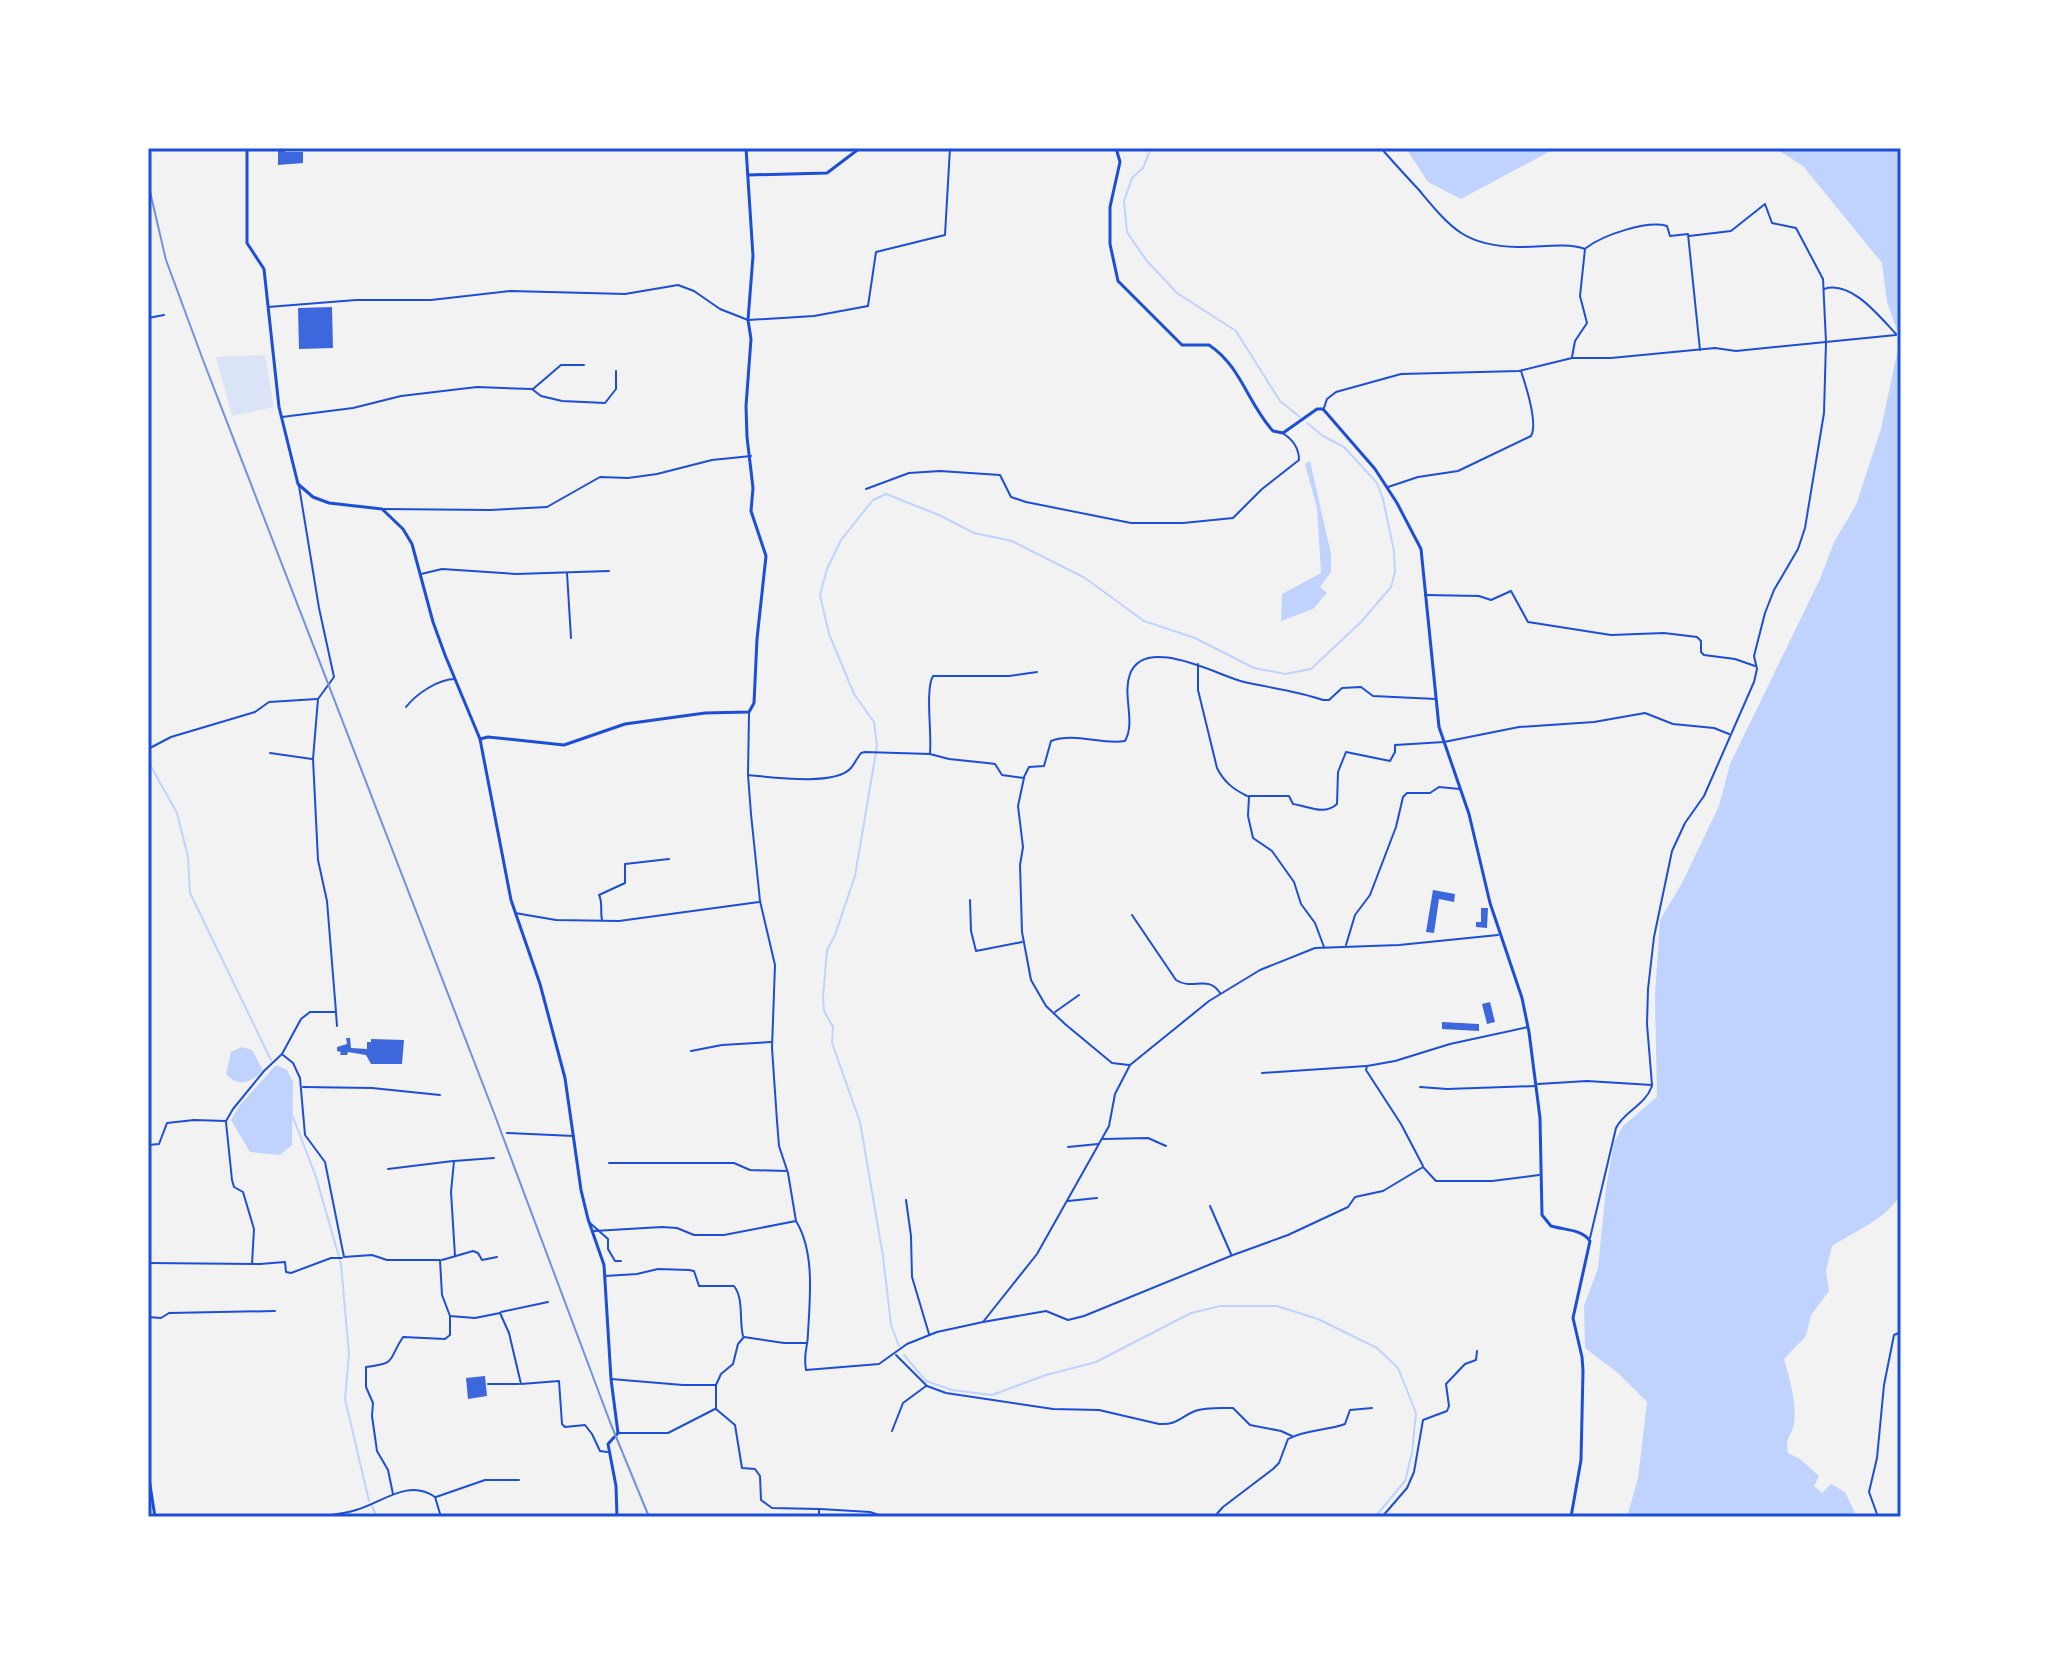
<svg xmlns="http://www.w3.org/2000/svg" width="2049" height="1665" viewBox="0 0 2049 1665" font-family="'Exo 2',sans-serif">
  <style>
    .green { fill: #dbe4f7 }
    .water { fill: #bfd3fe }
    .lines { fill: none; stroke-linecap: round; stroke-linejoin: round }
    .stream { stroke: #bfd3fe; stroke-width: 2 }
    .building { fill: #3d67dc }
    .minor { stroke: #1d4ed8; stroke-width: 2 }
    .secondary { stroke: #1d4ed8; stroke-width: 3 }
    .rail { stroke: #7290e2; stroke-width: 2 }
    .neatline { fill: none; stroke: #1d4ed8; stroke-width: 3 }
  </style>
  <rect width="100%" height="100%" fill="#f2f2f2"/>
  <polygon class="green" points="265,355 274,407 232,416 216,357"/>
  <g class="water">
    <polygon points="1406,148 1556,148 1461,199 1428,182"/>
    <path d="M1775,148H1901V1195C1885,1219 1856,1231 1832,1246L1826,1271L1829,1291L1811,1315L1806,1336L1784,1359C1789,1378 1797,1402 1794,1423C1792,1437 1785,1434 1788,1453L1800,1459L1819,1476L1814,1486L1822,1493L1831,1484L1845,1492L1857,1517H1627L1638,1478L1647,1402L1618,1373L1585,1348L1584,1306L1598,1268L1606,1188L1614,1143L1623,1126L1657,1097L1655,996L1660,920L1682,883L1719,806L1730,764L1820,579L1834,542L1856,505L1881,429L1900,339L1887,302L1882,263L1803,166Z"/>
    <polygon points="1310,461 1331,554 1331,572 1320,587 1327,593 1313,609 1281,621 1282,594 1321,573 1317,508 1305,464"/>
    <path d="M242,1047L252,1050L263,1070C251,1083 239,1088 226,1074L231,1052Z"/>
    <polygon points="276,1065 287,1070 293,1082 292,1145 280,1155 250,1152 231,1120 239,1106"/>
  </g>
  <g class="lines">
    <g class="stream">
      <polyline points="1151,148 1143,168 1132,178 1124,201 1127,232 1146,260 1177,293 1236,331 1280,401 1300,417"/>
      <polyline points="148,761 177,813 188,857 190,893 271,1060"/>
      <polyline points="293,1117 316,1177 341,1264 349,1354 345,1399 369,1501"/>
      <polyline points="899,1346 891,1325 883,1256 860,1122 832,1043 833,1027 824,1011 823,997 827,950 835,935 855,876 877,746 874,722 854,694 829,634 820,595 827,569 841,540 873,500 886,494 939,515 974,533 1012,541 1085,578 1144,621 1195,638 1254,668 1285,674 1311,669 1361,622 1391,587 1395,572 1394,551 1383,499 1377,483 1344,447 1323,436 1307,423"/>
      <polyline points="904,1355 926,1381 952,1390 992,1395 1046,1375 1096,1362 1191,1313 1220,1306 1277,1306 1318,1319 1377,1348 1398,1368 1416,1413 1412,1453 1405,1481 1375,1517"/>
      <polyline points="372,1506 377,1517"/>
    </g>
  </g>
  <g class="building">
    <polygon points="278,149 285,149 285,152 303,152 303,163 278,165"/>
    <polygon points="332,307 333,348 299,349 298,308"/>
    <polygon points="1433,890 1455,894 1454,902 1439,899 1434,933 1426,932"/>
    <polygon points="1481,908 1488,908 1487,928 1476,927 1476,922 1481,922"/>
    <polygon points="1490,1002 1495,1022 1487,1024 1482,1004"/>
    <polygon points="1442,1022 1479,1024 1479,1031 1442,1029"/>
    <polygon points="346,1038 350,1038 351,1048 367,1049 367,1042 371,1042 371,1039 404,1040 402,1064 371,1064 366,1055 348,1052 347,1055 340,1055 341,1052 337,1051 337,1047 347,1044"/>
    <polygon points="485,1376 487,1396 468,1399 466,1378"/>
  </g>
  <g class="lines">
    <g class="minor">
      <path d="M1381,148C1393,162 1406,176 1419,190C1450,227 1464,246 1517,247C1538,248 1565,242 1585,249L1580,296L1587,323L1575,341L1572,357"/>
      <path d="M1586,248C1603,235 1647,220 1667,226L1670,236L1688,234L1700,350"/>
      <path d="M1824,289C1851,280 1879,316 1896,334"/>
      <polyline points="268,307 356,300 431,300 511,291 625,294 678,285 694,291 720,309 748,320 814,316 868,306 876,252 945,235 950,148"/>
      <polyline points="148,318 164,315"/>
      <polyline points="533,389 561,365 584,365"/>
      <polyline points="1324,408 1327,399 1336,392 1401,374 1519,371 1572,358 1611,358 1715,348 1736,351 1896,335"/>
      <polyline points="282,417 353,408 401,396 477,387 532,389 541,396 562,401 605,403 616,389 616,371"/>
      <path d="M1388,487L1418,477L1458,471L1531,436C1538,424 1526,386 1521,371"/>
      <path d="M866,489L909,473L940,471L1000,475L1011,497L1026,502L1131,523H1183L1233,518L1262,489L1299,460C1299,448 1293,440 1284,434"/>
      <polyline points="383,509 490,510 547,507 600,477 628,478 657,474 712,460 751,456"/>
      <polyline points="567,573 571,638"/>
      <polyline points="421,574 442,569 516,574 609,571"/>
      <polyline points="1425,595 1479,596 1491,600 1511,591 1528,622 1611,635 1664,633 1697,637 1701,641 1701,652 1704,655 1735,659 1755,666"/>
      <path d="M1198,664V690L1217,768C1224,782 1233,789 1247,796"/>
      <path d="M406,707C417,693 439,679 455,679"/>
      <polyline points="148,749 171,737 255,712 269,702 317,699"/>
      <polyline points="270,753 312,759"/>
      <path d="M930,753C932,733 925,690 933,676H1009L1037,672"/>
      <path d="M748,775C771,777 833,786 850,769C854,765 857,758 861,753L865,752L930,754L949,759L987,763L995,764L1002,775L1024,778L1018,806L1023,847L1020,865L1022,932L1031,980L1046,1006L1065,1024L1112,1063L1129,1065"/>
      <path d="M1024,777L1029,767L1044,766L1051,741C1075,732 1101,745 1125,741C1136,722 1122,695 1130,674C1145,634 1219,676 1244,682C1271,688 1297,691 1323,700H1329L1342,688L1361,687L1373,696L1436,699"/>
      <polyline points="970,900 971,931 976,951 1022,942"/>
      <polyline points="515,913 556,920 619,921 759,902"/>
      <path d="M1132,915L1176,980C1192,991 1208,974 1220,993"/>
      <path d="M602,920C600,911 603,903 599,895L625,883V864L669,859"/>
      <polyline points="1346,945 1355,915 1370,895 1396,827 1403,797 1407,793 1430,793 1439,787 1460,789"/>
      <path d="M1324,947L1315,923L1301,904L1294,882L1272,851L1253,838L1248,816L1249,796H1289L1293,804C1308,806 1324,816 1337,804L1338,772L1346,752L1390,761L1395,752V745L1444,742L1519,727L1594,722L1645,713L1673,724L1714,728L1729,734"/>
      <polyline points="1055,1012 1079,995"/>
      <polyline points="336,1013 337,1026"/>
      <polyline points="691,1051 722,1045 771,1042"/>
      <polyline points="283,1055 293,1063 300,1078 305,1135 325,1162 344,1257 372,1255 387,1260 440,1260 442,1295 450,1316 475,1318 500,1313 509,1333 521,1384 559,1381 562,1424 565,1427 585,1425 592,1434 600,1451 607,1452"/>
      <polyline points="1262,1073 1366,1066"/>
      <polyline points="1538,1084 1587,1081 1652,1085 1647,1024 1648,989 1654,937 1672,851 1685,823 1704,796 1754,682 1757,669 1754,656 1765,613 1774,590 1798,549 1805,528 1824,413 1826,342 1823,279 1796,228 1772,223 1765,204 1731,231 1689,236"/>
      <polyline points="303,1087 372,1088 440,1095"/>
      <polyline points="1420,1087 1447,1089 1536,1086"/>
      <polyline points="226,1122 232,1180 234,1187 243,1192 254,1229 252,1264"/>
      <polyline points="507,1133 574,1136"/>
      <polyline points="1103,1139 1148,1138 1166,1146"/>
      <polyline points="148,1145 159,1144 167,1123 194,1120 226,1121 233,1109 264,1071 282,1054 301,1019 310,1012 336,1012 327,901 318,860 313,759 318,699 334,677 319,608 299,486"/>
      <polyline points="1068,1147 1098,1144"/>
      <polyline points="609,1163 734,1163 750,1170 786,1171"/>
      <polyline points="1423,1166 1401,1124 1366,1070 1367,1066 1395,1061 1450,1044 1528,1027"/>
      <polyline points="388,1169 453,1161"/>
      <polyline points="906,1200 911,1236 912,1277 929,1334"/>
      <polyline points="1068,1201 1097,1198"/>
      <polyline points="1210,1206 1231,1254"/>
      <path d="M796,1221C815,1252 810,1297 808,1333C808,1348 803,1352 806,1370L879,1364L907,1344L937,1332L983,1322L1037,1254L1109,1126L1115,1094L1130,1065L1209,1001L1260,970L1315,948L1399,945L1498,935"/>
      <polyline points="590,1223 608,1239 608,1249 615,1261 621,1261"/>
      <polyline points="594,1231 662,1227 677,1228 694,1235 724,1235 796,1221 788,1173 779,1146 777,1121 772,1048 775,965 760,901 751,814 748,775 749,713"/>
      <path d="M1590,1238L1616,1128C1624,1111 1645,1106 1652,1086"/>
      <polyline points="455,1256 451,1192 454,1161 494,1158"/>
      <polyline points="442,1260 473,1251 478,1253 482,1260 497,1257"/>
      <polyline points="148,1263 260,1264 285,1262 286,1272 291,1273 331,1258 342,1258"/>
      <path d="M605,1276L637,1274L658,1269L689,1270L694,1271L699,1286H734C744,1299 739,1320 743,1336"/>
      <polyline points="501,1312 548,1302"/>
      <polyline points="148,1317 161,1318 169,1313 275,1311"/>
      <polyline points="983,1322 1046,1311 1068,1320 1084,1316 1233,1255 1288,1235 1348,1207 1355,1197 1383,1191 1423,1167 1436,1181 1492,1181 1539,1175"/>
      <polyline points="806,1343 784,1343 744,1337 738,1344 733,1364 721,1374 716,1385 716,1409 735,1425 742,1468 755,1469 760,1476 761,1500 772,1508 819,1509 819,1517"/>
      <path d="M896,1355L927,1386L946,1393L1053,1409L1099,1410L1159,1424C1178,1425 1180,1417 1195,1411C1205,1407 1222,1408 1233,1408L1250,1425L1281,1431L1292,1436"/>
      <polyline points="611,1379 683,1385 715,1385"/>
      <polyline points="488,1384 519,1384"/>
      <polyline points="892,1431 903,1403 926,1386"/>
      <polyline points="619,1433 668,1433 715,1409"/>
      <path d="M393,1494L388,1470L377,1451L372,1416L373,1403L366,1387V1367C398,1363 387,1361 403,1337L445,1339L450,1335V1316"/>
      <polyline points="436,1497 485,1480 519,1480"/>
      <polyline points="820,1509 870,1512 885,1517"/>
      <path d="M318,1517C330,1515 344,1514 356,1510C382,1503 408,1478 435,1497L441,1517"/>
      <polyline points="1117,1517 1126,1517"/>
      <path d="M1214,1517L1223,1507L1273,1469L1279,1463L1288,1439C1306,1429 1326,1431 1345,1424L1350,1410L1372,1408"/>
      <polyline points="1382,1517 1407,1488 1414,1472 1423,1420 1447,1411 1449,1406 1446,1384 1465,1364 1476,1360 1477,1351"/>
      <polyline points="1878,1517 1869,1492 1877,1458 1884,1385 1894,1335 1901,1332"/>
    </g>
    <g class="secondary">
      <polyline points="247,148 247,243 264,269 279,407 298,484 313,497 329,503 382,509 403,529 412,544 433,622 445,655 480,739 511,900 540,984 565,1078 581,1190 588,1219 604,1265 611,1379 618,1433 608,1444 616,1486 617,1517"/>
      <path d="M1106,148H1116L1120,162L1110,207V244L1118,281L1182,345H1209C1241,366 1248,404 1273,431L1283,433L1317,409H1323L1375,469L1397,503L1421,549L1439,727L1469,814L1490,903L1522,998L1529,1032L1540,1118L1542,1215L1551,1226C1564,1230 1582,1229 1590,1241L1573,1318L1582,1357L1583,1371L1581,1460L1571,1517"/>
      <polyline points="748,175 827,173 860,148"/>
      <polyline points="480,739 488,737 564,745 625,724 705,713 749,712 754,703 757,639 766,556 751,511 753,488 747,437 746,406 751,339 748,320 753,256 746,148"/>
      <polyline points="148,1472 155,1517"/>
    </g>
    <polyline class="rail" points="148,183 166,260 203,360 494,1113 610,1422 649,1517"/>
  </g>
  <rect width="2049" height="1665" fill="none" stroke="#ffffff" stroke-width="300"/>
  <rect x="150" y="150" width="1749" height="1365" class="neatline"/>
</svg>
